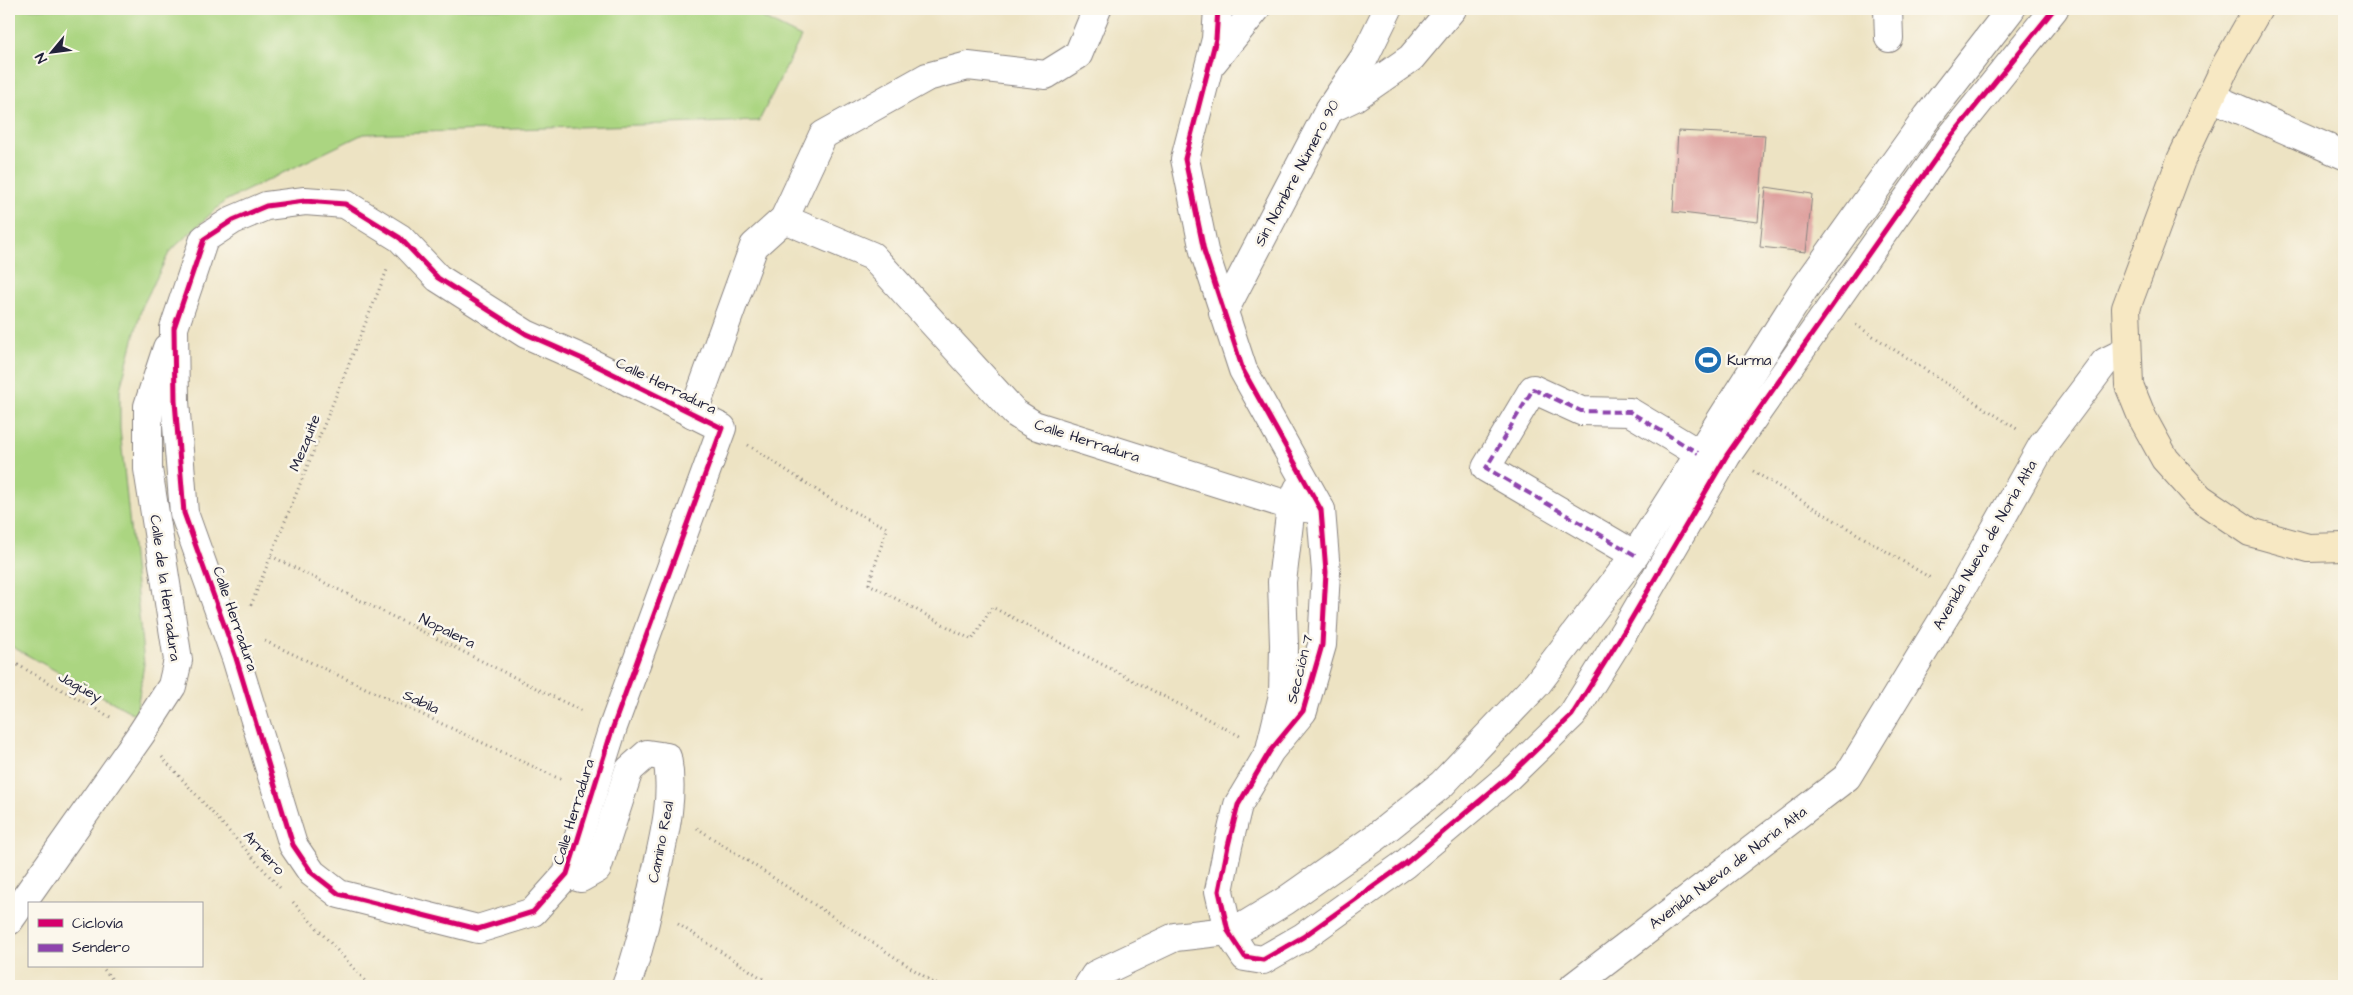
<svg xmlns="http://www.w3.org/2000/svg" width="2353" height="995" viewBox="0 0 2353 995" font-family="'Architects Daughter',sans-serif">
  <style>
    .green { fill: #abd581; stroke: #667c5e }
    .building { fill: #dea09e }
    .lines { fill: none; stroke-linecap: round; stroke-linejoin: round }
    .minor-casing { stroke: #88827f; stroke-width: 30 }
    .secondary-casing { stroke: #88827f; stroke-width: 30 }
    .path { stroke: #88827f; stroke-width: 3; stroke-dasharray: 1 4; stroke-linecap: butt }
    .minor { stroke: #fff; stroke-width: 28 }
    .secondary { stroke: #f7e8c3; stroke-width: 28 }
    .quiet { stroke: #8e44ad; stroke-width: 4; stroke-dasharray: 8 4; stroke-linecap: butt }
    .cycleway-casing { stroke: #fbf7ec; stroke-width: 8 }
    .cycleway { stroke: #d6006c; stroke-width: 5 }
    .labels { text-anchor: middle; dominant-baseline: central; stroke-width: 5; stroke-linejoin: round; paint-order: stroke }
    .street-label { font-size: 15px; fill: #22223b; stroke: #fbf7ec }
    .poi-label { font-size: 15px; fill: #22223b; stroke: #fbf7ec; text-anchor: start }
  </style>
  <rect width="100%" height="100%" fill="#fbf7ec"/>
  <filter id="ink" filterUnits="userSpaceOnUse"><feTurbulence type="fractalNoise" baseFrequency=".02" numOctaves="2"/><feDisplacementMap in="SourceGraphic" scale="10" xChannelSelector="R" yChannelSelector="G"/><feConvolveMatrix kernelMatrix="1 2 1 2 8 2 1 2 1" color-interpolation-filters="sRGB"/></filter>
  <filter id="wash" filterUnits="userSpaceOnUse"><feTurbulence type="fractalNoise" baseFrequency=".0096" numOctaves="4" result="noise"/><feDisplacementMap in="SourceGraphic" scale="20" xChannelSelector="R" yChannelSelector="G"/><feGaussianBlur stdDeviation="1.12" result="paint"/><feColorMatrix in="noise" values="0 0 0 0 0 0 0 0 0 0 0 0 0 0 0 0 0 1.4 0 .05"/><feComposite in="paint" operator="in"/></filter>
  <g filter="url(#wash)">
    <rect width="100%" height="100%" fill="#ede3c3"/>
    <polygon class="green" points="9,9 763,9 761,17 801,37 759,121 363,134 225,201 170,251 142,307 120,389 120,429 144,664 136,715 9,645"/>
    <g id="blocks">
      <g class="building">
        <polygon points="1678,131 1765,135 1758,222 1673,212"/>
        <polygon points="1766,187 1812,194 1806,252 1760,247"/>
      </g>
    </g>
  </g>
  <g filter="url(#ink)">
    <use href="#blocks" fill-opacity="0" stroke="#88827f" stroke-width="1"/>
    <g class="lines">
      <defs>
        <g id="minor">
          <polyline points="1218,9 1216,39 1185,159 1204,251 1243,370 1321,510 1326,572 1322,645 1303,711 1270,751 1238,805 1228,846 1219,891 1228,931 1245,957 1263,960 1303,937 1405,864 1507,778 1572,715 1625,630 1727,455 1950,138 2054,9"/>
          <polyline points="1888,9 1889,38"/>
          <polyline points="1213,62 1256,9"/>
          <polyline points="2211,97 2344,155"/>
          <polyline points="1334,107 1355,97 1411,58 1452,9"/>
          <polygon points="305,201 345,204 400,238 438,278 526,334 585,360 722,428 613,727 567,874 533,912 478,929 339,894 312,873 293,845 236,658 184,513 175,401 174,328 204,239 233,220 266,206"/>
          <polyline points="784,219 872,256 1015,413 1034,425 1291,506 1321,510"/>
          <polyline points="1223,313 1329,110 1364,58 1388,9"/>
          <polyline points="693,414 754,246 784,219 823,135 927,77 968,66 1046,75 1078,55 1097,9"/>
          <polyline points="1635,555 1486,468 1533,389 1581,411 1630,412 1698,453"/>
          <polyline points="1271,745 1283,695 1284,645 1282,582 1291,506 1298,489"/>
          <path d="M567,874L581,878L597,869L629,770L647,754L667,757C675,800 663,840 654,882C646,918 639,952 626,986"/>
          <polyline points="9,921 141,734 172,686 178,660 148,469 148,406 167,348"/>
          <polyline points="1088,986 1095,975 1175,937 1228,931 1244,926 1285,901 1376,837 1442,784 1537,684 1635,555 1804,289 1928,116 2011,9"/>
          <polyline points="1574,986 1847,777 1958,595 2042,446 2105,362 2127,351"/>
        </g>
        <polyline id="secondary" points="2258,9 2227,63 2181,160 2126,308 2129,385 2142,417 2165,459 2200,498 2250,532 2308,548 2344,547"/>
      </defs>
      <use href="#minor" class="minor-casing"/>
      <use href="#secondary" class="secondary-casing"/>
      <g class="path">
        <polyline points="1856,325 2017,429"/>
        <polyline points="748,445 838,504 887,528 869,584 972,640 992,607 1240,736"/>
        <polyline points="1753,471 1932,579"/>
        <polyline points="271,556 584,712"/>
        <polyline points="251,605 387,270"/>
        <polyline points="265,641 562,780"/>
        <polyline points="9,660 112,718"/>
        <polyline points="162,757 282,890"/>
        <polyline points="697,828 939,986"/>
        <polyline points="293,902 370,986"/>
        <polyline points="678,924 774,986"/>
        <polyline points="101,966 118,986"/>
      </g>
      <use href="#minor" class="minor"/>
      <use href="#secondary" class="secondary"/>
      <polyline class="quiet" points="1635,555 1486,468 1533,389 1581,411 1630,412 1698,453"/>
      <defs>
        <g id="cycleway">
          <polyline points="1218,9 1216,39 1185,159 1204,251 1243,370 1321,510 1326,572 1322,645 1303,711 1270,751 1238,805 1228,846 1219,891 1228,931 1245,957 1263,960 1303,937 1405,864 1507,778 1572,715 1625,630 1727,455 1950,138 2054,9"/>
          <polygon points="305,201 345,204 400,238 438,278 526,334 585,360 722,428 613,727 567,874 533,912 478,929 339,894 312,873 293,845 236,658 184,513 175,401 174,328 204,239 233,220 266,206"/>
        </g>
      </defs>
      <use href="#cycleway" class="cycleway-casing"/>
      <use href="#cycleway" class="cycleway"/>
    </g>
  </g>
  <defs>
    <symbol id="stadium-disc" viewBox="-11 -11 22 22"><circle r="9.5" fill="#1f6fb2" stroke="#fbf7ec"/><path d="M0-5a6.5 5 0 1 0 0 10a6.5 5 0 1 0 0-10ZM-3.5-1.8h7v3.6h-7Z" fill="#fff"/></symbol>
  </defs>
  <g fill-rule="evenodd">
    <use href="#stadium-disc" x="1692" y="344" width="32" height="32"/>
  </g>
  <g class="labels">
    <g class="street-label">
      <text transform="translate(1297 173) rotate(-62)">Sin Nombre Número 90</text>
      <text transform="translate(666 386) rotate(26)">Calle Herradura</text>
      <text transform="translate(1087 441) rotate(18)">Calle Herradura</text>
      <text transform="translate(305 443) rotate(-68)">Mezquite</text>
      <text transform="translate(1985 545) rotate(-60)">Avenida Nueva de Noria Alta</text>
      <text transform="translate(165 588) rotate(82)">Calle de la Herradura</text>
      <text transform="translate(235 619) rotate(71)">Calle Herradura</text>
      <text transform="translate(447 631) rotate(26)">Nopalera</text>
      <text transform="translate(1300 669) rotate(-76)">Sección 7</text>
      <text transform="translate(80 687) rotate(29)">Jagüey</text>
      <text transform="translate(421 702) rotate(25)">Sabila</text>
      <text transform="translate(574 812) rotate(-73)">Calle Herradura</text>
      <text transform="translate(661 842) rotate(-79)">Camino Real</text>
      <text transform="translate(264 853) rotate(48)">Arriero</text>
      <text transform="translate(1728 868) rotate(-37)">Avenida Nueva de Noria Alta</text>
    </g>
    <g class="poi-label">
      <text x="1727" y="360">Kurma</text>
    </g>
  </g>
  <rect width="2353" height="995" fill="none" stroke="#fbf7ec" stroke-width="30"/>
  <rect x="28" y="902" width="175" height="65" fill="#fbf7ec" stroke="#a4a2a5"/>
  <rect x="38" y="919" width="25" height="8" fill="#d6006c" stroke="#a4a2a5"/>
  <text x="72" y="928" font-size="15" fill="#22223b">Ciclovía</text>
  <rect x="38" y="944" width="25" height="8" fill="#8e44ad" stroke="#a4a2a5"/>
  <text x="72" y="952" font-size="15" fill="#22223b">Sendero</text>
  <g transform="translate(52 52) rotate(241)" stroke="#fbf7ec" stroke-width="4" paint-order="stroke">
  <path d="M0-4L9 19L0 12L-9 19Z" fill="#22223b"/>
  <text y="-8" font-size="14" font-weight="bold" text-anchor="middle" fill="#22223b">N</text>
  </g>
</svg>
